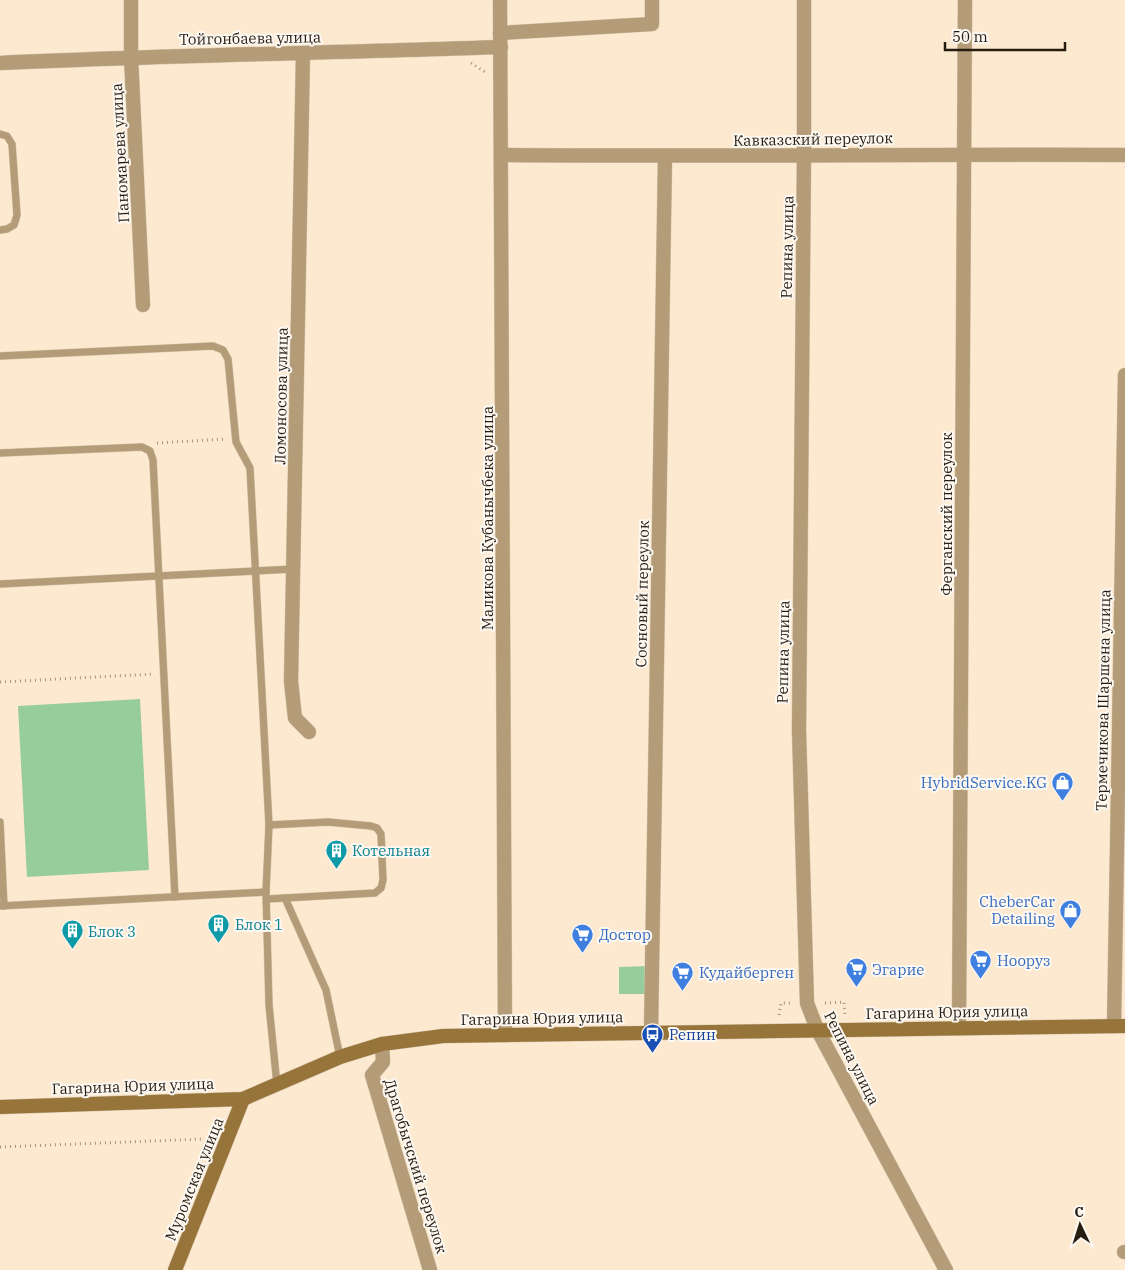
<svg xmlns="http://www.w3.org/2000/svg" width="1125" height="1270" viewBox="0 0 1125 1270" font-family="'IBM Plex Serif',serif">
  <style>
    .green { fill: #97cc9d }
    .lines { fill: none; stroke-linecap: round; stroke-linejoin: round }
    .service-casing { stroke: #d5c4ad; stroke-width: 8 }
    .minor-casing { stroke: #d5c4ad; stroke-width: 15 }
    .tertiary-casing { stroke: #d5c4ad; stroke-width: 15 }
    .secondary-casing { stroke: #d5c4ad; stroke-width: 15 }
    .path { stroke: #a2947f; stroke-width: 3; stroke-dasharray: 1 4; stroke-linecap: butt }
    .service { stroke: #b39c77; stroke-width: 7 }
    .minor { stroke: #b39c77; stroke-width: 14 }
    .tertiary { stroke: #b39c77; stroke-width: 14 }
    .secondary { stroke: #96743a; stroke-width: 14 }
    .labels { text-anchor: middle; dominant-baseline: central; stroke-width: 4; stroke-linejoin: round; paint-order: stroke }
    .street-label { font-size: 15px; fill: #261d11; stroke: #fdf8f2 }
    .shop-label { font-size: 15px; fill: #366cbe; stroke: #fdf8f2; text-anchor: start }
    .culture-label { font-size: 15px; fill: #0d838f; stroke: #fdf8f2; text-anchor: start }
    .transit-label { font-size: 15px; fill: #164399; stroke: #fdf8f2; text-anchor: start }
  </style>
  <rect width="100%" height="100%" fill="#fce9cf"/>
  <g class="green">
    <polygon points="140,699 149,870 27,877 18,706"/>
    <polygon points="649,966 649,994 619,994 619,967"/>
  </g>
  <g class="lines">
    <defs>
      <g id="service">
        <polyline points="0,134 7,136 12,144 17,215 14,225 7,229 0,230"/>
        <polyline points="0,356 213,346 223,350 228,359 236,442 250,468 269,825 266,892 269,1005 277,1085"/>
        <polyline points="0,453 142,447 150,451 153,460 175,897"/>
        <polyline points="0,584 294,569"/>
        <polyline points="0,822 4,906"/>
        <polyline points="285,898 326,990 340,1057"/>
        <polyline points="267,899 375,893 381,888 383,880 381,834 377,828 371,826 328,822 269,825"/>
        <polyline points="0,906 266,892"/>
      </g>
      <g id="minor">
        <polyline points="131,0 131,57 143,305"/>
        <polyline points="500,0 505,1035"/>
        <polyline points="804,0 804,155 799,730 807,1003 817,1029 946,1270"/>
        <polyline points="500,33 652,24 652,0"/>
        <polyline points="303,54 291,681 295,718 309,732"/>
        <path d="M0,63C167,55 334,53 501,47"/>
        <path d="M502,155C709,157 917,154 1125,155"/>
        <polyline points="959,1028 965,0"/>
        <polyline points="651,1032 665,157"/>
        <polyline points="382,1044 383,1062 372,1075 430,1270"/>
        <polyline points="1124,1252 1125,1252"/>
      </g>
      <polyline id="tertiary" points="1114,1026 1125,375"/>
      <g id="secondary">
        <polyline points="0,1107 243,1099 340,1057 382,1044 443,1036 1125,1026"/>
        <polyline points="175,1270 243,1099"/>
      </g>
    </defs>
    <use href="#service" class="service-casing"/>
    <use href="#minor" class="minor-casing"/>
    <use href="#tertiary" class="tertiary-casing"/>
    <use href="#secondary" class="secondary-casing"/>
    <g class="path">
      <polyline points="471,63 485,72"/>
      <polyline points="157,443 226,439"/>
      <polyline points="0,682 154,674"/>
      <polyline points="825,1003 844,1002 845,1016"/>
      <polyline points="779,1015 781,1003 793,1003"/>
      <polyline points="0,1147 203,1139"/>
    </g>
    <use href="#service" class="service"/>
    <use href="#minor" class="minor"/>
    <use href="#tertiary" class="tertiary"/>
    <use href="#secondary" class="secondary"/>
  </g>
  <defs>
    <symbol id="shop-pin" viewBox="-11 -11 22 30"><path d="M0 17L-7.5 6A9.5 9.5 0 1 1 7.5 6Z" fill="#3f7fe0" stroke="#fdf8f2"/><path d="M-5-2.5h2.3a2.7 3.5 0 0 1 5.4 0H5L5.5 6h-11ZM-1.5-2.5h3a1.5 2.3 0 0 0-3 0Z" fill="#fff"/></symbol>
    <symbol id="building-pin" viewBox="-11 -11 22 30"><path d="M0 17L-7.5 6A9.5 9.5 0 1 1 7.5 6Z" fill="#0f9aa8" stroke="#fdf8f2"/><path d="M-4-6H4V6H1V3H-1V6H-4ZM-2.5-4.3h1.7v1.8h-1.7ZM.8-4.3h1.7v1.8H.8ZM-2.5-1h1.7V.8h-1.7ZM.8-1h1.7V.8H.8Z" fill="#fff"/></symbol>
    <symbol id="supermarket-pin" viewBox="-11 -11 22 30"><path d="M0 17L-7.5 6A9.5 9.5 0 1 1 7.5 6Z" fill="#3f7fe0" stroke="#fdf8f2"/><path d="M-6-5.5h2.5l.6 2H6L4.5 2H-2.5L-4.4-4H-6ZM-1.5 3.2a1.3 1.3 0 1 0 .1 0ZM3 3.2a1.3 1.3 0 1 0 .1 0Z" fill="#fff"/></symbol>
    <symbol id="bus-pin" viewBox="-11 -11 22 30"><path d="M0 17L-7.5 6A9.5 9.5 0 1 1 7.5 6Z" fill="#1a4fb4" stroke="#fdf8f2"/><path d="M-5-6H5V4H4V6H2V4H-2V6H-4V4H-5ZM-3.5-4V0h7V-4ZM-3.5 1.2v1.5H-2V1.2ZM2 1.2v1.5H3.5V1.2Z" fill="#fff"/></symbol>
  </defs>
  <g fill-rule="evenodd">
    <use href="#shop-pin" x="1050" y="770" width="25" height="34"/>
    <use href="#building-pin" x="324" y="838" width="25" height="34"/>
    <use href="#shop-pin" x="1058" y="898" width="25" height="34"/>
    <use href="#building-pin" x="206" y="912" width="25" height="34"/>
    <use href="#building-pin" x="60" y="918" width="25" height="34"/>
    <use href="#supermarket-pin" x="570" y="922" width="25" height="34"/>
    <use href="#supermarket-pin" x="968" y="948" width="25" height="34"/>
    <use href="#supermarket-pin" x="844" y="956" width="25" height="34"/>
    <use href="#supermarket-pin" x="670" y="960" width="25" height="34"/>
    <use href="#bus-pin" x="640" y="1022" width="25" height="34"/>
  </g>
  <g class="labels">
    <g class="street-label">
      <text transform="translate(250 38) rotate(-1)">Тойгонбаева улица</text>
      <text transform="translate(813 139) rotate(-1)">Кавказский переулок</text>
      <text transform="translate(120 153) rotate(-93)">Паномарева улица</text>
      <text transform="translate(787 247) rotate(-89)">Репина улица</text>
      <text transform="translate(281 396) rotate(-89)">Ломоносова улица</text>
      <text transform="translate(946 514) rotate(-90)">Ферганский переулок</text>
      <text transform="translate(487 518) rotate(-90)">Маликова Кубанычбека улица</text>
      <text transform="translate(642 594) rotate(-89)">Сосновый переулок</text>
      <text transform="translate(783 652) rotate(-89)">Репина улица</text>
      <text transform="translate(1103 700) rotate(-89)">Термечикова Шаршена улица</text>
      <text transform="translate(947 1012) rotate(-1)">Гагарина Юрия улица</text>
      <text transform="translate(542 1018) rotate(-1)">Гагарина Юрия улица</text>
      <text transform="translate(852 1058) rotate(63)">Репина улица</text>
      <text transform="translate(133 1086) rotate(-2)">Гагарина Юрия улица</text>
      <text transform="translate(416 1166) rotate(73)">Драгобычский переулок</text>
      <text transform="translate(194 1179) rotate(-68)">Муромская улица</text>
    </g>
    <g class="shop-label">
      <text x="1047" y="782" text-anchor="end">HybridService.KG</text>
      <text x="1055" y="901" text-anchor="end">CheberCar<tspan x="1055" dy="17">Detailing</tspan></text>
      <text x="599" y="934">Достор</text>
      <text x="997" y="960">Нооруз</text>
      <text x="872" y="969">Эгарие</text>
      <text x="699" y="972">Кудайберген</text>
    </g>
    <g class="culture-label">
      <text x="352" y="850">Котельная</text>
      <text x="235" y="924">Блок 1</text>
      <text x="88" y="931">Блок 3</text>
    </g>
    <g class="transit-label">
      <text x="669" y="1034">Репин</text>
    </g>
  </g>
  <g transform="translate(1080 1225) rotate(356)" stroke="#fdf8f2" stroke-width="4" paint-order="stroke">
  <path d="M0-4L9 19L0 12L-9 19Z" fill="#261d11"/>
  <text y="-8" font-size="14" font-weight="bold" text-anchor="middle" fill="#261d11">С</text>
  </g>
  <path d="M945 42v8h120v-8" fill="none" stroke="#261d11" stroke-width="2.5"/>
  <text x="952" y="42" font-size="15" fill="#261d11" stroke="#fdf8f2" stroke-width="4" paint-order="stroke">50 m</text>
</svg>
